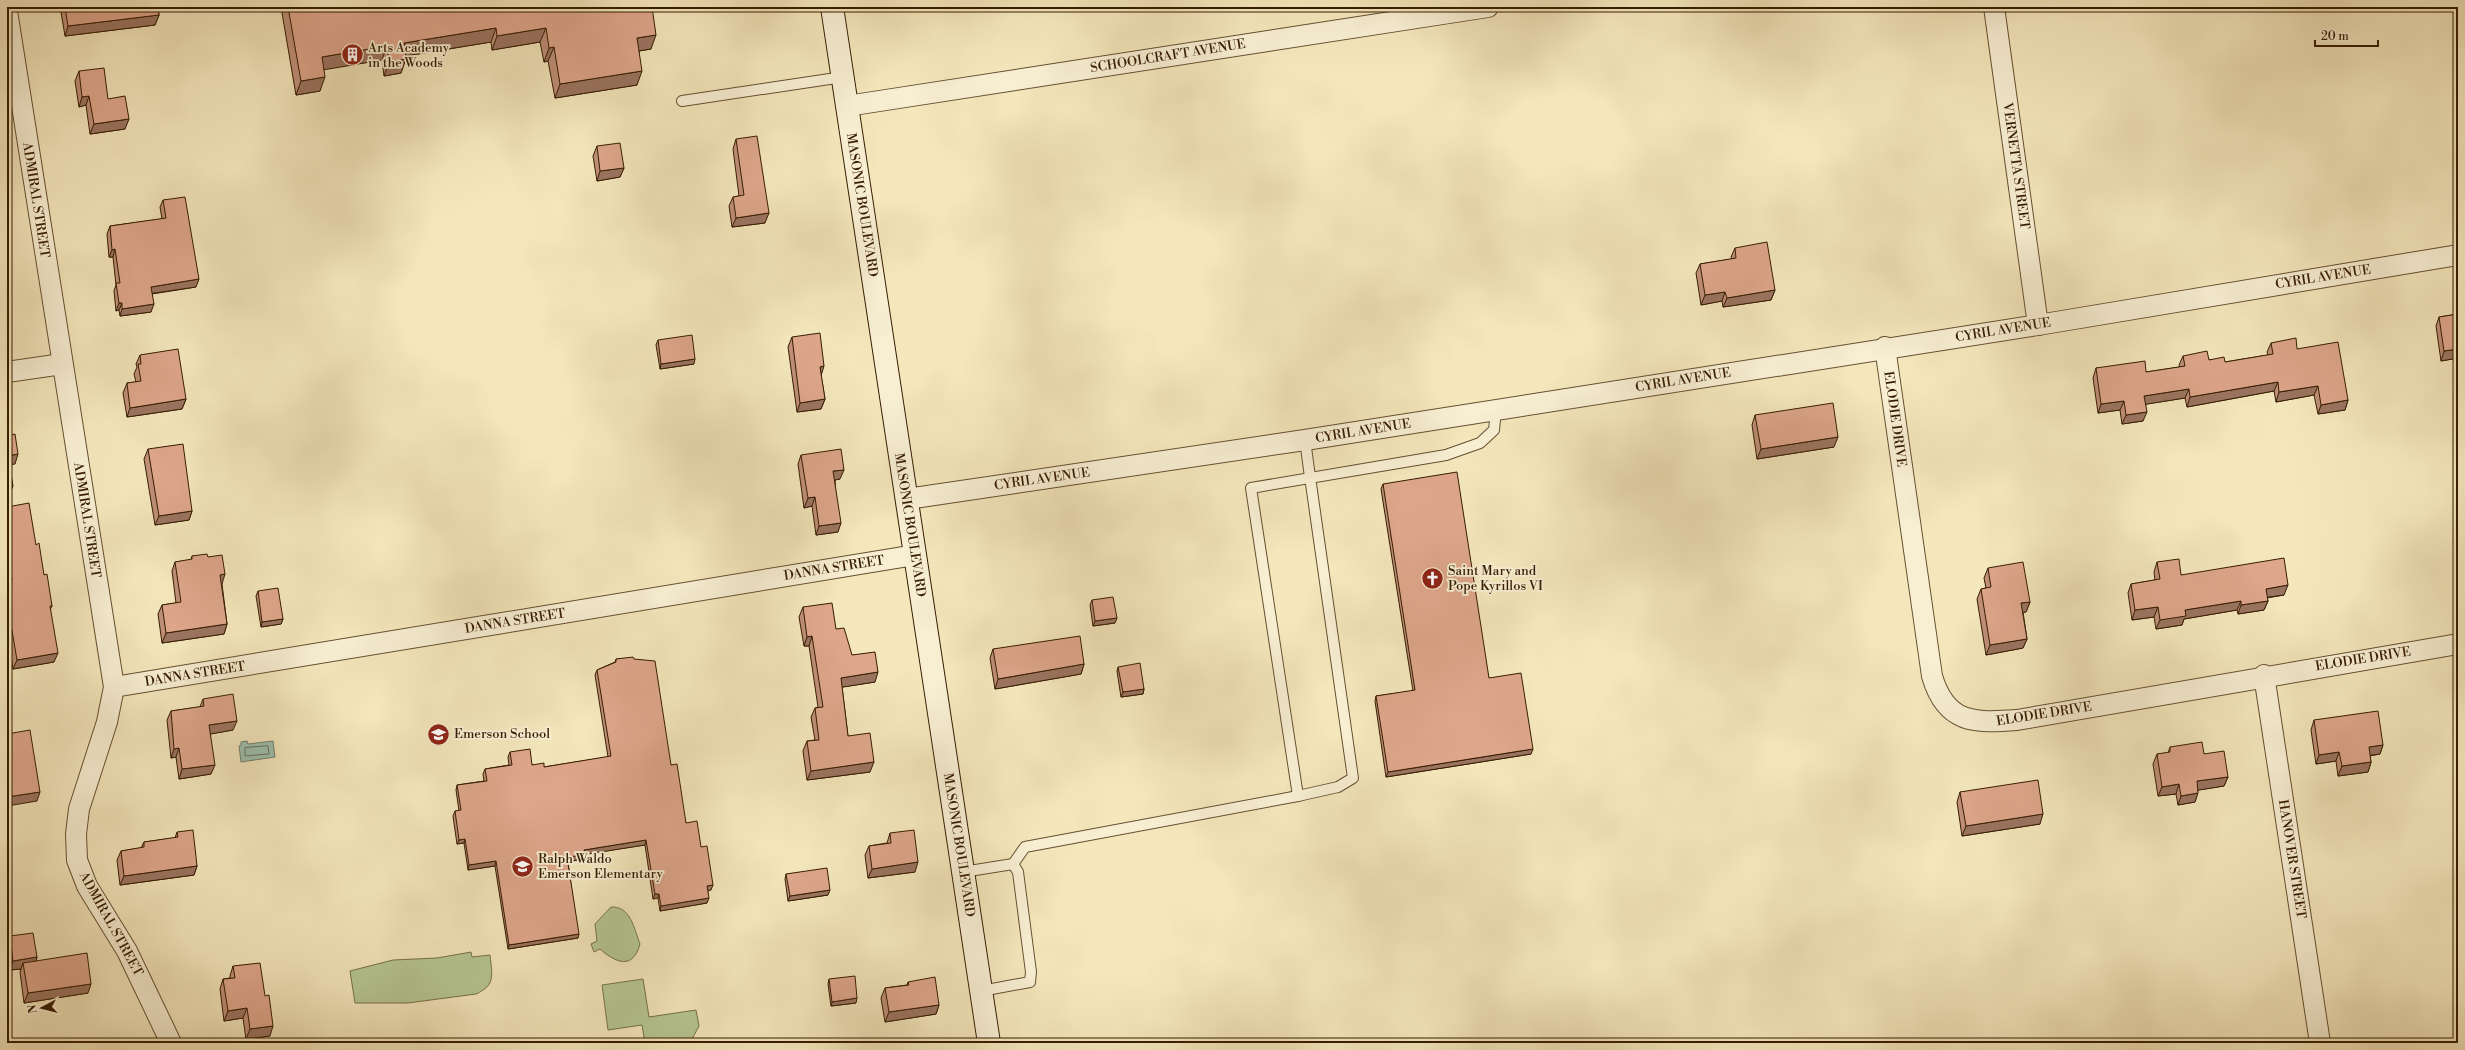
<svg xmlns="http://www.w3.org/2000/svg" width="2465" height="1050" viewBox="0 0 2465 1050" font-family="'Libre Bodoni',serif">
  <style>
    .green { fill: #b6c794; stroke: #76724a }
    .water { fill: #9cc0b1; stroke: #737e6b }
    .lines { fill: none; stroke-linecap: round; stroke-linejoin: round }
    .shore { stroke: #696e59; stroke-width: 1 }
    .lane-casing { stroke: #664f30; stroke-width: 12 }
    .street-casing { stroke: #664f30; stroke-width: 22 }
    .secondary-casing { stroke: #361c01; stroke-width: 24 }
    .lane { stroke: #f8efd3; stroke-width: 10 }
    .street { stroke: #f8efd3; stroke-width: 20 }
    .secondary { stroke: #f8efd3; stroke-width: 22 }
    .wall { fill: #bf8f78; stroke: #361c01 }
    .shaded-wall { fill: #9b7461; stroke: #361c01 }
    .building { fill: #dea68b; stroke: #361c01 }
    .labels { text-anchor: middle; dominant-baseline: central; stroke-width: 3.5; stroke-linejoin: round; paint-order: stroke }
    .poi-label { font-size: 13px; fill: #361c01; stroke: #f8efd3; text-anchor: start }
    .street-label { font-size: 13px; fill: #361c01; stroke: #f8efd3 }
  </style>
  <rect width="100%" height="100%" fill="#f4e7bc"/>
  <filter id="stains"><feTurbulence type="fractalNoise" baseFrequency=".005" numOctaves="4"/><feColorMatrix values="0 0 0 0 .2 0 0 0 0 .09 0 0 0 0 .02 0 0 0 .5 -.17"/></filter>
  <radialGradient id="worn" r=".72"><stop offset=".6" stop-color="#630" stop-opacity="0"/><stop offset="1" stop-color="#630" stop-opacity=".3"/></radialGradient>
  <g class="green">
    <path d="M611,907C631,906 634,929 640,944C633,970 616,963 600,949L594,952L591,944L597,941L595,924Z"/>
    <path d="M471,952L472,957L490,955C492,975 496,985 476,994L408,1003H355L350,971L393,960L437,958Z"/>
    <polygon points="643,979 649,1017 696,1010 699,1026 690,1043 645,1043 642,1025 608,1030 602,985"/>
  </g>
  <polygon class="water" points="247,741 248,744 273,741 275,757 241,762 239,746 241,745 241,742"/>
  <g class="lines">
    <polygon class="shore" points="268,746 269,754 245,756 245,748"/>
    <defs>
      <g id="lane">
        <polyline points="682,101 843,77"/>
        <polyline points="1305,440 1310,477 1353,778 1338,787 1298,796 1251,488 1446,455 1480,443 1494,430 1496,410"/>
        <polyline points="1013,864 1025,847 1298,796"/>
        <polyline points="963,872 1013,864 1018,872 1031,972 1030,982 981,991"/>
      </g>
      <g id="street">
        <polyline points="1994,7 2038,325"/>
        <polyline points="7,11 114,687 107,722 79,809 76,834 77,860 87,886 127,951 171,1043"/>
        <polyline points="847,106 1488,7"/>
        <path d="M1885,347L1932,676C1946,724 1974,723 2017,720L2458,644"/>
        <polyline points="7,372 62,364"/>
        <polyline points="907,499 1305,440 2038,325 2458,255"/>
        <polyline points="2264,675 2320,1043"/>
        <polyline points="114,687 915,555"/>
      </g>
      <polyline id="secondary" points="832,7 989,1043"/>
    </defs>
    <use href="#lane" class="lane-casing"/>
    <use href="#street" class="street-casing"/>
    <use href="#secondary" class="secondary-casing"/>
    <use href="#lane" class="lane"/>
    <use href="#street" class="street"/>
    <use href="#secondary" class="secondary"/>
  </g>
  <g class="wall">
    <polygon points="62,7 158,7 159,15 155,25 65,36 61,12"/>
    <polygon points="281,7 652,7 651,49 639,51 637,85 555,98 548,61 544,62 540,42 492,50 491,42 406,56 401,73 384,76 382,60 324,69 320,91 296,95"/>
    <polygon points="79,71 125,129 90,134 86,105 79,107 75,81"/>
    <polygon points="736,139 765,223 732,227 729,206 733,197 739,196 733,149"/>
    <polygon points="597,146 624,168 620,177 597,181 593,156"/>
    <polygon points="163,200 196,287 152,294 151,312 120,316 119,310 116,311 114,291 116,285 113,257 109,257 107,234 110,226 162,219 160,207"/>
    <polygon points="1735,248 1775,290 1771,300 1723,307 1722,301 1701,305 1696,273 1700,264 1732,259 1731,257"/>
    <polygon points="2458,314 2458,358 2441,361 2436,326 2439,317"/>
    <polygon points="792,337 821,375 825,399 821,409 797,412 788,347"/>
    <polygon points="658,340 694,364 660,369 656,345"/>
    <polygon points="2271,343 2297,349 2348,400 2345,410 2318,414 2314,395 2276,402 2274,391 2187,407 2185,398 2146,404 2143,421 2122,424 2120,410 2098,413 2093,378 2096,368 2146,372 2180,367 2179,365 2183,356 2225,362 2268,355 2267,352"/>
    <polygon points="140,355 186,399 182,409 127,417 123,393 127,383 136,382 134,374 137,367 136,364"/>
    <polygon points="1755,415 1834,447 1757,459 1752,425"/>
    <polygon points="148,449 192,511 189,520 155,525 144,459"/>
    <polygon points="801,455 840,479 835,480 838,532 816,535 812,506 804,508 798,464"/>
    <polygon points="1383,484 1489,678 1531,754 1386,777 1375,701 1376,696 1413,691 1381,489"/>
    <polygon points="7,507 36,545 52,606 50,610 54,662 13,669 7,633"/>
    <polygon points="192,556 208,557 222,584 227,624 224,634 162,643 158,614 162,605 176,603 172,571 175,562 191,560"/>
    <polygon points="2157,562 2181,575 2284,595 2267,598 2268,601 2264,610 2238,614 2237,610 2184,619 2182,625 2156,629 2154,617 2132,620 2128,593 2131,584 2155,580 2154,572"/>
    <polygon points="1988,568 2030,602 2026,612 2023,612 2027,639 2023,648 1986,655 1977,599 1981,589 1986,588 1984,578"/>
    <polygon points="258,591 283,619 281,624 261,627 256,596"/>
    <polygon points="1092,600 1115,623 1093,626 1090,605"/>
    <polygon points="803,607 836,629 852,655 875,682 842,687 848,736 870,772 807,780 803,751 807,741 815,740 811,717 815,708 818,707 809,646 804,646 799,617"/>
    <polygon points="993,649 1084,664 1081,674 995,689 990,658"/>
    <polygon points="616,659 634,659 671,765 686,823 701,847 711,890 708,890 707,903 660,911 658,898 653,899 645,845 585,854 583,859 568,862 578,938 508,949 495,866 468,870 464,843 457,844 453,816 455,811 459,811 456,790 457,785 484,781 483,774 485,769 509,765 508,757 510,752 532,765 544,767 608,757 595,675 597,670 615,662"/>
    <polygon points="1118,667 1144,689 1143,694 1121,697 1117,671"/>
    <polygon points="203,699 233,730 210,734 211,774 179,779 176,757 171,758 167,720 171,711 200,707"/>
    <polygon points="2314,720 2383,745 2380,754 2370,756 2371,762 2368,772 2338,776 2336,761 2316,764 2311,730"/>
    <polygon points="2170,747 2204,754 2228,777 2224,786 2198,790 2195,802 2178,805 2176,794 2158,796 2153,764 2157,754 2168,753"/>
    <polygon points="1960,792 2040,824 1962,836 1957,802"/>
    <polygon points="177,832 197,866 194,875 120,885 117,860 121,851 141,848 144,842 175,838"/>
    <polygon points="890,833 915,872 868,878 865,855 869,846 887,843"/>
    <polygon points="786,874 828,895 788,901 785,879"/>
    <polygon points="10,936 37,957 36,961 88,993 24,1003 20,972 21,969 10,970 7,952 7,943"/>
    <polygon points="233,966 270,1036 246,1039 243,1018 224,1021 220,989 223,979 230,978 230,976"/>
    <polygon points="829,979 856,1003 831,1006 828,984"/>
    <polygon points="908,982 939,1005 936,1014 885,1022 881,998 885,988 907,985"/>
  </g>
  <g class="shaded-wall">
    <polygon points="159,15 155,25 65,36 68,26"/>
    <polygon points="496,28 491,42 399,57 404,43"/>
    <polygon points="546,28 540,42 492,50 497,36"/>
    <polygon points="656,35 651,49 632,52 637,38"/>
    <polygon points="387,46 382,60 317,71 322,57"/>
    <polygon points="554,47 548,61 544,62 549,48"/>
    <polygon points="406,59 401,73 384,76 389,62"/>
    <polygon points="642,71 637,85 555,98 560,84"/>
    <polygon points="325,77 320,91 296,95 301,81"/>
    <polygon points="89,96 86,105 79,107 82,97"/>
    <polygon points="129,119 125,129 90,134 94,124"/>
    <polygon points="624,168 620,177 597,181 600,171"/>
    <polygon points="769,213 765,223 732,227 736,218"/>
    <polygon points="115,249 113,257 109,257 112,250"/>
    <polygon points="199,279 196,287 148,294 151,287"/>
    <polygon points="1775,290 1771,300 1723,307 1727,298"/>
    <polygon points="1725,292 1722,301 1701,305 1705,295"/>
    <polygon points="119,303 122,303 119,310 116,311"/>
    <polygon points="154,304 151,312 120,316 122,309"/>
    <polygon points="2458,349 2458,358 2441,361 2444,351"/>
    <polygon points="695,359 694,364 660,369 661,364"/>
    <polygon points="824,366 821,376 820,367"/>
    <polygon points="2278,382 2274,391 2187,407 2190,397"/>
    <polygon points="2318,386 2314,395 2276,402 2279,392"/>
    <polygon points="2189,389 2185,398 2141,405 2144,396"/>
    <polygon points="186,399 182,409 127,417 130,408"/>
    <polygon points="825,399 821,409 797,412 800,403"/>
    <polygon points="2348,400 2345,410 2318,414 2321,405"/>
    <polygon points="2124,401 2120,410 2098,413 2101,404"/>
    <polygon points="2147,412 2143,421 2122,424 2126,415"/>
    <polygon points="1838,437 1834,447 1757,459 1761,449"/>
    <polygon points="18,454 15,464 7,465 8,456"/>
    <polygon points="844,470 840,479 830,481 833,471"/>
    <polygon points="13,486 9,495 7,496 7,487"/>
    <polygon points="815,497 812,506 804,508 808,498"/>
    <polygon points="192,511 189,520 155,525 159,516"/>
    <polygon points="841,523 838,532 816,535 819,526"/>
    <polygon points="225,574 222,584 216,584 220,575"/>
    <polygon points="2288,585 2284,595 2262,598 2266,589"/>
    <polygon points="2241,601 2237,610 2184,619 2182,625 2156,629 2160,620 2185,610"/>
    <polygon points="2268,601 2264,610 2238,614 2241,605"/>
    <polygon points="2030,602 2026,612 2018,613 2021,603"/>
    <polygon points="2158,607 2154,617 2132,620 2135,610"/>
    <polygon points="1117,618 1115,623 1093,626 1095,621"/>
    <polygon points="283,619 281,624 261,627 262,622"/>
    <polygon points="227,624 224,634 162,643 166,633"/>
    <polygon points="812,636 809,646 804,646 807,637"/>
    <polygon points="2027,639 2023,648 1986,655 1990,645"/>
    <polygon points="58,653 54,662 13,669 17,660"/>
    <polygon points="1084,664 1081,674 995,689 998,679"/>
    <polygon points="878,672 875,682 837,688 841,678"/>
    <polygon points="1144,689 1143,694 1121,697 1123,692"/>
    <polygon points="237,721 233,730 205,735 209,725"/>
    <polygon points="2383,745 2380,754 2365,756 2369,747"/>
    <polygon points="179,748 176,757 171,758 174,749"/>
    <polygon points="1533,749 1531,754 1386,777 1388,772"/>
    <polygon points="2339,752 2336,761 2316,764 2319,755"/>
    <polygon points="874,762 870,772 807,780 811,771"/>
    <polygon points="2371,762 2368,772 2338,776 2342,766"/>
    <polygon points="215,765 211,774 179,779 182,769"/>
    <polygon points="2228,777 2224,786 2193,791 2197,781"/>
    <polygon points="2179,784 2176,794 2158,796 2162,787"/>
    <polygon points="40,792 37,801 7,806 7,797"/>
    <polygon points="2198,793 2195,802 2178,805 2181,796"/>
    <polygon points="2043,814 2040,824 1962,836 1966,826"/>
    <polygon points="465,839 464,843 457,844 459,840"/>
    <polygon points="646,840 645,845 582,855 584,850"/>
    <polygon points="585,855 583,859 566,862 567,857"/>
    <polygon points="496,861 495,866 468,870 469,865"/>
    <polygon points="918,862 915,872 868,878 872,869"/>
    <polygon points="197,866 194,875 120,885 124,876"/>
    <polygon points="713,885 711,890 705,891 707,886"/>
    <polygon points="830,890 828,895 788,901 790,896"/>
    <polygon points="655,894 659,894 658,898 653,899"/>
    <polygon points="709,898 707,903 660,911 661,906"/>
    <polygon points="579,934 578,938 508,949 509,945"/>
    <polygon points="37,957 34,967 23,963 21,969 10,970 13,961"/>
    <polygon points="91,984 88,993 24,1003 28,993"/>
    <polygon points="857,998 856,1003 831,1006 832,1002"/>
    <polygon points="939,1005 936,1014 885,1022 889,1012"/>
    <polygon points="247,1008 243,1018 224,1021 228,1011"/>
    <polygon points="273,1026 270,1036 246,1039 250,1029"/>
  </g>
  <g class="building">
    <polygon points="65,7 158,7 159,15 68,26"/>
    <polygon points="288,7 652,7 656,35 637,38 642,71 560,84 554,47 549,48 546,28 497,36 496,28 404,43 406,59 389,62 387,46 322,57 325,77 301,81"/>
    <polygon points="104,68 108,99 125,96 129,119 94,124 89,96 82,97 79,71"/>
    <polygon points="757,136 769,213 736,218 733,197 744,195 736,139"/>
    <polygon points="620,143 624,168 600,171 597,146"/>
    <polygon points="185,197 199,279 151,287 154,304 122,309 122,303 119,303 116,283 120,283 115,249 112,250 110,226 166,218 163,200"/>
    <polygon points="1767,242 1775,290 1727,298 1725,292 1705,295 1700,264 1736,258 1735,248"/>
    <polygon points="2458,314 2458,349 2444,351 2439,317"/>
    <polygon points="820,333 824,366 820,367 825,399 800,403 792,337"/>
    <polygon points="692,335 695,359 661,364 658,340"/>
    <polygon points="2296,338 2297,349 2338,342 2348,400 2321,405 2318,386 2279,392 2278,382 2190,397 2189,389 2144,396 2147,412 2126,415 2124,401 2101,404 2096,368 2145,361 2146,372 2185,366 2183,356 2207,351 2209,360 2224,357 2225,362 2273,354 2271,343"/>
    <polygon points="178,349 186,399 130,408 127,383 141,381 138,364 141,364 140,355"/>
    <polygon points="1833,403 1838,437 1761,449 1755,415"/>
    <polygon points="15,434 18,454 8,456 13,486 7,487 7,436"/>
    <polygon points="183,444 192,511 159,516 148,449"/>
    <polygon points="841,449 844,470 833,471 841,523 819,526 815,497 808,498 801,455"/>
    <polygon points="1457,472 1489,678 1521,673 1533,749 1388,772 1376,696 1415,690 1383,484"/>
    <polygon points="29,503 36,545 39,543 44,575 47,574 52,606 50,606 58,653 17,660 9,613 7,614 7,581 12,580 7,546 7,507"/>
    <polygon points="207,554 208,557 222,555 225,574 220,575 227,624 166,633 162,605 181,602 175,562 192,559 192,556"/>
    <polygon points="2284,558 2288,585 2266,589 2268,601 2241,605 2241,601 2185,610 2186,616 2160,620 2158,607 2135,610 2131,584 2160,579 2157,562 2179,559 2181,575"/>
    <polygon points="2023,562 2030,602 2021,603 2027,639 1990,645 1981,589 1991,587 1988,568"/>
    <polygon points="278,588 283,619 262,622 258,591"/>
    <polygon points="1113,597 1117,618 1095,621 1092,600"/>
    <polygon points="832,603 836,629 844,628 852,655 875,652 878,672 841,678 848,736 870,733 874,762 811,771 807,741 819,740 815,708 823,707 812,636 807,637 803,607"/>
    <polygon points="1080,636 1084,664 998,679 993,649"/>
    <polygon points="633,657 634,659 655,661 671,765 677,764 686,823 697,821 701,847 707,846 713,885 707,886 709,898 661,906 659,894 655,894 646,840 584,850 585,855 567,857 579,934 509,945 496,861 469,865 465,839 459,840 455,811 461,810 457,785 487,781 485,769 512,765 510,752 530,749 532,765 544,763 544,767 611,756 597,670 616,662 616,659"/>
    <polygon points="1140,663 1144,689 1123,692 1118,667"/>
    <polygon points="233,694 237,721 209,725 215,765 182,769 179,748 174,749 171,711 204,706 203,699"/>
    <polygon points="2378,711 2383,745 2369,747 2371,762 2342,766 2339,752 2319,755 2314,720"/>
    <polygon points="30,730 40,792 7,797 7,734"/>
    <polygon points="2202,742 2204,754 2224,751 2228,777 2197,781 2198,793 2181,796 2179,784 2162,787 2157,754 2170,752 2170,747"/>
    <polygon points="2038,780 2043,814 1966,826 1960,792"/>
    <polygon points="193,830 197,866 124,876 121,851 144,847 144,842 178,837 177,832"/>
    <polygon points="914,830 918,862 872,869 869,846 891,843 890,833"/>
    <polygon points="827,868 830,890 790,896 786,874"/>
    <polygon points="33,933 37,957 13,961 10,936"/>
    <polygon points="87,953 91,984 28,993 23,963"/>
    <polygon points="260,963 265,996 269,995 273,1026 250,1029 247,1008 228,1011 223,979 235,978 233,966"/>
    <polygon points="855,976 857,998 832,1002 829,979"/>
    <polygon points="935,977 939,1005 889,1012 885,988 909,985 908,982"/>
  </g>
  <defs>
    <symbol id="building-disc" viewBox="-11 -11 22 22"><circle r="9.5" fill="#8f2418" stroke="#f8efd3"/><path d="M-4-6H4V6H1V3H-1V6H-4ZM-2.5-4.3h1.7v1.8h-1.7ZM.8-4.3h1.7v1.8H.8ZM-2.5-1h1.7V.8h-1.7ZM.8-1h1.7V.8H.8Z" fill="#fff"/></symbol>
    <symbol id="church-disc" viewBox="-11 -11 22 22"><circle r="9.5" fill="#8f2418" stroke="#f8efd3"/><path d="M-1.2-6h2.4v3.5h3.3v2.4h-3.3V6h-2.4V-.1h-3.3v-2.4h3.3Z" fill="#fff"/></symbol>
    <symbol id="school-disc" viewBox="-11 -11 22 22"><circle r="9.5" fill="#8f2418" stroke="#f8efd3"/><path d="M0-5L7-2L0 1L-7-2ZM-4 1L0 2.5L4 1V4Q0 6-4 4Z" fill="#fff"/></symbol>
  </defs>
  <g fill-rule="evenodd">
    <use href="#building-disc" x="340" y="42" width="25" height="25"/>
    <use href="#church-disc" x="1420" y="566" width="25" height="25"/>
    <use href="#school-disc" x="426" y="722" width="25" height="25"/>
    <use href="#school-disc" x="510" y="854" width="25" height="25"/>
  </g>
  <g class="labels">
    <g class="poi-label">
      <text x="368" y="48">Arts Academy<tspan x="368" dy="15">in the Woods</tspan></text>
      <text x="1448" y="571">Saint Mary and<tspan x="1448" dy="15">Pope Kyrillos VI</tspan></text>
      <text x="454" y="734">Emerson School</text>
      <text x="538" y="859">Ralph Waldo<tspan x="538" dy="15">Emerson Elementary</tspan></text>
    </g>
    <g class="street-label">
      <text transform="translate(1168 56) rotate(-9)">SCHOOLCRAFT AVENUE</text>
      <text transform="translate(2016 166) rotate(82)">VERNETTA STREET</text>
      <text transform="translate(36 200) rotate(81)">ADMIRAL STREET</text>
      <text transform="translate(862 205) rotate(81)">MASONIC BOULEVARD</text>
      <text transform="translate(2323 277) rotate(-9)">CYRIL AVENUE</text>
      <text transform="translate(2003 330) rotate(-9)">CYRIL AVENUE</text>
      <text transform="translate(1683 380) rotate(-9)">CYRIL AVENUE</text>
      <text transform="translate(1895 419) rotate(82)">ELODIE DRIVE</text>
      <text transform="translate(1363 431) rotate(-9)">CYRIL AVENUE</text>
      <text transform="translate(1042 479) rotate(-8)">CYRIL AVENUE</text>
      <text transform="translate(87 520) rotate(81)">ADMIRAL STREET</text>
      <text transform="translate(910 525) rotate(81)">MASONIC BOULEVARD</text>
      <text transform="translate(834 568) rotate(-9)">DANNA STREET</text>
      <text transform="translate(515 621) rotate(-9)">DANNA STREET</text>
      <text transform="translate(2363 659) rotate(-9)">ELODIE DRIVE</text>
      <text transform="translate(195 674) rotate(-9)">DANNA STREET</text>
      <text transform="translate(2044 714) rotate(-9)">ELODIE DRIVE</text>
      <text transform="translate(959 845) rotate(81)">MASONIC BOULEVARD</text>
      <text transform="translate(2292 859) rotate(81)">HANOVER STREET</text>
      <text transform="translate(111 924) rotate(61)">ADMIRAL STREET</text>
    </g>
  </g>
  <rect width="2465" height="1050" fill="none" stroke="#f4e7bc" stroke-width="24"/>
  <rect x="8" y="8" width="2449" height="1034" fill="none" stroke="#361c01" stroke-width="2"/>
  <rect x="12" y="12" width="2441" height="1026" fill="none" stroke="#361c01"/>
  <g transform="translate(42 1008) rotate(263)" stroke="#f8efd3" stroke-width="3" paint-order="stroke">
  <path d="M0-3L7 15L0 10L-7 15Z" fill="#361c01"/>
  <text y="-6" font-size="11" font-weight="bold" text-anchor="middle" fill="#361c01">N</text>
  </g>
  <path d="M2315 40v6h63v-6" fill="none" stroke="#361c01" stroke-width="2"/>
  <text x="2321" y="40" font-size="12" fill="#361c01" stroke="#f8efd3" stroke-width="3" paint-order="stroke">20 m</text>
  <rect width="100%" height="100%" filter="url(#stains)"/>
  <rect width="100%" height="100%" fill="url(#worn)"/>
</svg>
